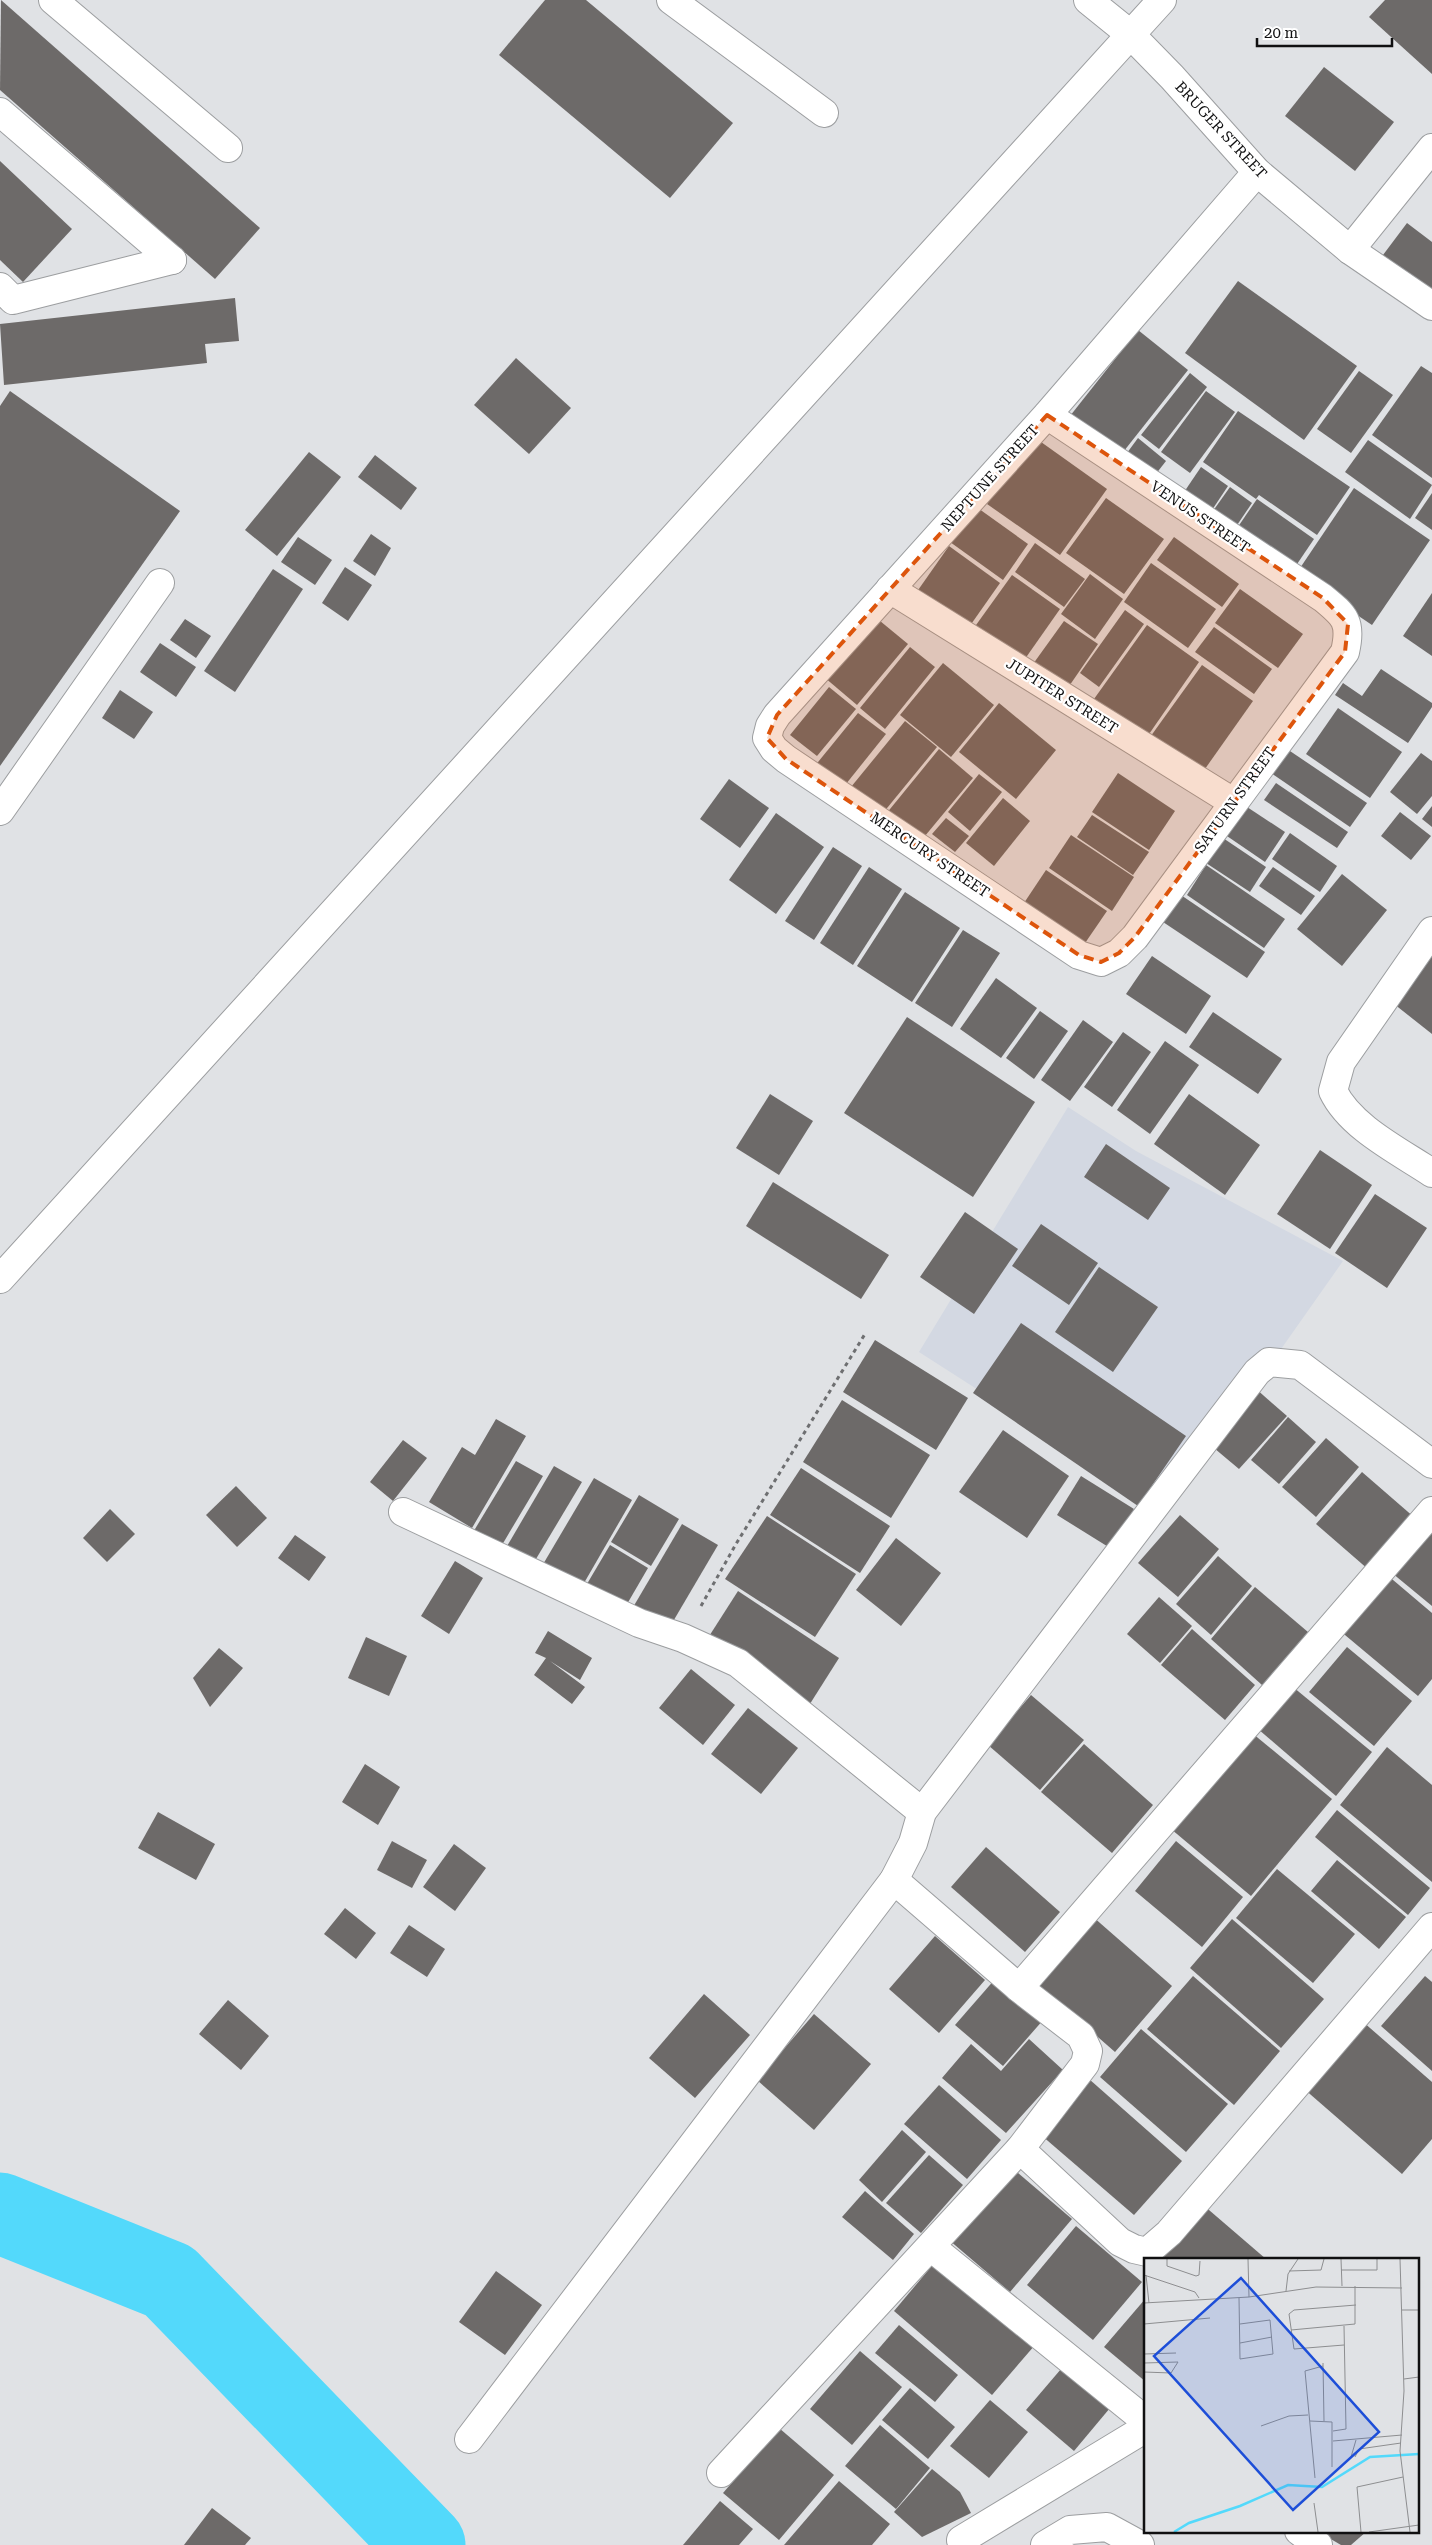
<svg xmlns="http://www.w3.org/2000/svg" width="1432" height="2545" viewBox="0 0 1432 2545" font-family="'Roboto Serif',serif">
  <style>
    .built { fill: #d3d8e2 }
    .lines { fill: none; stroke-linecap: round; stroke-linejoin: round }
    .river { stroke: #53d9fb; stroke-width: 81 }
    .building { fill: #6d6a69 }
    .minor-casing { stroke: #9c9ea0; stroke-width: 30 }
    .path { stroke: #6e6f71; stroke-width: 3; stroke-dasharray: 4 4; stroke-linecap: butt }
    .minor { stroke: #fff; stroke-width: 28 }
    .marked { fill: #dd550c; fill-opacity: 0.2; stroke: #dd550c; stroke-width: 4; stroke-dasharray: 10 6; stroke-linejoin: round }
    .labels { text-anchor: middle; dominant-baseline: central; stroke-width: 4.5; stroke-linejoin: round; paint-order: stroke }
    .street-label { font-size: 15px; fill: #101011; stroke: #fff }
    .inset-river { fill: none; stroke: #53d9fb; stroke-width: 2.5 }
    .inset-road { fill: none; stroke: #8d8e90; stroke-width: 1 }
    .view { fill: #1d4ed8; fill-opacity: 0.15; stroke: #1d4ed8; stroke-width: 2.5 }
    .inset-edge { fill: none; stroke: #101011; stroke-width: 2.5 }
  </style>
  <rect width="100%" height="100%" fill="#e0e2e5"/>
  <polygon class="built" points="1068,1107 1136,1151 1343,1261 1167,1511 919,1352"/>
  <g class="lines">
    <polyline class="river" points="0,2213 169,2281 425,2545"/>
  </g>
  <g class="building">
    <polygon points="1,0 260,228 215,279 0,90"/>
    <polygon points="545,0 586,0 733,123 670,198 499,55"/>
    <polygon points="1385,0 1432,0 1432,74 1369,17"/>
    <polygon points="1324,67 1394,122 1355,171 1285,116"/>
    <polygon points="0,161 72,229 23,282 0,260"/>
    <polygon points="1407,223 1432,242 1432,298 1380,259"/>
    <polygon points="1238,281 1357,366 1304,440 1185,353"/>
    <polygon points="235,298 239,341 205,344 207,363 4,385 0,324"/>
    <polygon points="1138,330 1188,370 1120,456 1070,416"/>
    <polygon points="516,358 571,408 529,454 474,405"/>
    <polygon points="1421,366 1432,373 1432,478 1372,435"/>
    <polygon points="1359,371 1393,395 1351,453 1317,429"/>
    <polygon points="1190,373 1207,387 1159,449 1141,435"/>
    <polygon points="10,391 180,511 0,766 0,406"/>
    <polygon points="1206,391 1235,412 1190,473 1161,452"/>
    <polygon points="1238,411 1350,487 1317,535 1259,495 1256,499 1203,462"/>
    <polygon points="1034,437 1107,489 1060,555 987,504"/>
    <polygon points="1138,438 1166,461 1152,479 1124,457"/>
    <polygon points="1368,440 1432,485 1410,519 1345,472"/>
    <polygon points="309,452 341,477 277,556 245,530"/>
    <polygon points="375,455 417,488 401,510 358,477"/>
    <polygon points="1201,467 1228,486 1206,519 1178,501"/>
    <polygon points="1230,487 1252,503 1231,534 1208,518"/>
    <polygon points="1354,488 1430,540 1372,625 1296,574"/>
    <polygon points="1432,493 1432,530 1415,518"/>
    <polygon points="1106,498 1164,539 1124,594 1066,553"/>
    <polygon points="1257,499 1314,539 1291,573 1233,534"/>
    <polygon points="975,506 1028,544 1003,580 950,542"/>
    <polygon points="371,534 391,548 375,576 353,561"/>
    <polygon points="298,537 332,560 315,585 281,562"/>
    <polygon points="1174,537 1239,584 1222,607 1157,560"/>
    <polygon points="1035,543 1085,579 1064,607 1015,572"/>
    <polygon points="949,546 1000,583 967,630 916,593"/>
    <polygon points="1151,563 1216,609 1188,648 1124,602"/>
    <polygon points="345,567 372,585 348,621 322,603"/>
    <polygon points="273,569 303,589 235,692 204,671"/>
    <polygon points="1090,574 1123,599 1095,639 1061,614"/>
    <polygon points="1012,575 1060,609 1020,666 971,632"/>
    <polygon points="1240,589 1303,634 1278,668 1215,623"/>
    <polygon points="1432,593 1432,656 1403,636"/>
    <polygon points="1125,610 1144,624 1099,687 1080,673"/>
    <polygon points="874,616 908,644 857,705 824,677"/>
    <polygon points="185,619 211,636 196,658 170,640"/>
    <polygon points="1064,621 1098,644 1063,695 1028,671"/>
    <polygon points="1147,625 1199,662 1147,737 1094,699"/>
    <polygon points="1214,627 1272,669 1254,694 1195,652"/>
    <polygon points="160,643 196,667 176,697 140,672"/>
    <polygon points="910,647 935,667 885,729 860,708"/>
    <polygon points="943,663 994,705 951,757 900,715"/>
    <polygon points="1202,665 1253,701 1200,776 1148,740"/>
    <polygon points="1381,669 1432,703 1432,707 1408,743 1335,695 1343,683 1362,696"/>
    <polygon points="829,687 856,709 817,756 790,735"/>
    <polygon points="120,690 153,712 134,739 102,718"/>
    <polygon points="999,703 1056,750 1016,799 959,752"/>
    <polygon points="1338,708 1402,752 1370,798 1306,754"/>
    <polygon points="858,713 886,734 842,789 814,767"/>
    <polygon points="905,721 937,747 883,813 851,787"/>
    <polygon points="939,749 973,778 920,842 886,814"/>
    <polygon points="1287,749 1367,803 1350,827 1271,773"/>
    <polygon points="1421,753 1432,761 1432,796 1417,814 1390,792"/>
    <polygon points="1118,773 1175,811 1149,850 1092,812"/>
    <polygon points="979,774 1002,792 970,831 948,812"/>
    <polygon points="729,779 769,808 740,848 700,819"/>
    <polygon points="1276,783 1348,832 1337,848 1264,800"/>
    <polygon points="1003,798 1030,821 994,866 966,843"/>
    <polygon points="1244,805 1285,832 1265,862 1224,834"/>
    <polygon points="1432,806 1432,827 1422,819"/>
    <polygon points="1400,812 1431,836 1411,860 1381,836"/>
    <polygon points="776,813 824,847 776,914 729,880"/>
    <polygon points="1092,815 1149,852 1133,875 1077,837"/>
    <polygon points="946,818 969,836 955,852 932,834"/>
    <polygon points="1290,833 1337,866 1320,892 1272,859"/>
    <polygon points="1071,835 1134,877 1112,911 1049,868"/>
    <polygon points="1223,838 1266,867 1250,892 1206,863"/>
    <polygon points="833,847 862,866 814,940 785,921"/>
    <polygon points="1206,865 1285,919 1264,948 1187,895"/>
    <polygon points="869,867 902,889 853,965 820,943"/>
    <polygon points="1273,867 1315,896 1301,915 1259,886"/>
    <polygon points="1046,870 1107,911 1081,949 1020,909"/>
    <polygon points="1342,874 1387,910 1342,966 1297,929"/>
    <polygon points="1172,889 1265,952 1247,978 1154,916"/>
    <polygon points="905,892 960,928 912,1002 857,966"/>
    <polygon points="963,930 1000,953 952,1027 915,1003"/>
    <polygon points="1432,944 1432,1034 1389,1000"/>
    <polygon points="1152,956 1211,996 1186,1034 1126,994"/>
    <polygon points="996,978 1037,1008 1001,1058 960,1029"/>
    <polygon points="1040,1011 1068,1031 1034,1079 1006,1058"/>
    <polygon points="1213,1012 1282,1059 1258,1094 1189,1047"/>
    <polygon points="907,1017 1035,1102 973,1197 844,1113"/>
    <polygon points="1083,1020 1113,1042 1070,1101 1041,1080"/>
    <polygon points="1123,1032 1151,1052 1112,1107 1084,1087"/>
    <polygon points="1165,1041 1199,1065 1150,1134 1117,1110"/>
    <polygon points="770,1094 813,1121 779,1175 736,1148"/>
    <polygon points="1189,1094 1260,1145 1225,1195 1154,1144"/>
    <polygon points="1106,1144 1170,1188 1148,1220 1084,1177"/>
    <polygon points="1320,1150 1372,1185 1330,1249 1277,1214"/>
    <polygon points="773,1182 889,1255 861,1299 746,1226"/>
    <polygon points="1375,1194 1427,1228 1387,1288 1335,1253"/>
    <polygon points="965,1212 1018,1249 974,1314 920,1277"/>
    <polygon points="1041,1224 1098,1263 1069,1305 1012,1266"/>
    <polygon points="1099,1267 1158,1307 1113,1372 1055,1332"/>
    <polygon points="1021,1323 1186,1436 1138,1506 973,1393"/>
    <polygon points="875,1340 968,1398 936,1450 843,1392"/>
    <polygon points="1255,1388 1287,1416 1239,1469 1208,1443"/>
    <polygon points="842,1400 930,1455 891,1518 803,1462"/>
    <polygon points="1288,1417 1316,1442 1279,1484 1251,1460"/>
    <polygon points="496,1419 526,1436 472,1528 429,1502 462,1447 475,1455"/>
    <polygon points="1003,1430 1069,1476 1027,1538 959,1492"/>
    <polygon points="1326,1438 1359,1467 1316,1517 1282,1487"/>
    <polygon points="403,1440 427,1458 393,1501 370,1482"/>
    <polygon points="516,1461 543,1476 499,1550 472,1534"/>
    <polygon points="554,1466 582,1482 530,1569 503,1553"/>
    <polygon points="801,1468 890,1526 860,1573 770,1515"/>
    <polygon points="1362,1472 1415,1518 1369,1570 1316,1524"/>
    <polygon points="1081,1476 1134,1509 1110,1548 1057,1515"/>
    <polygon points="594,1478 632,1500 580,1590 542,1566"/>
    <polygon points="236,1486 267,1518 237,1547 206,1515"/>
    <polygon points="639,1495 679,1519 651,1566 611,1542"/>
    <polygon points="110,1509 135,1534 107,1562 83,1538"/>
    <polygon points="1180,1515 1219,1549 1178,1597 1138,1563"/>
    <polygon points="767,1516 856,1574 815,1637 725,1579"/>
    <polygon points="682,1524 718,1545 668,1630 632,1609"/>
    <polygon points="1432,1526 1432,1606 1392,1573"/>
    <polygon points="295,1535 326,1557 309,1581 278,1558"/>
    <polygon points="896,1538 941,1573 901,1626 856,1590"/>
    <polygon points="610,1545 648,1568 623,1611 584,1589"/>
    <polygon points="1218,1556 1252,1586 1211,1635 1176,1604"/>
    <polygon points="455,1561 483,1578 449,1634 421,1616"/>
    <polygon points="1386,1574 1432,1613 1432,1679 1418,1696 1339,1630"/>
    <polygon points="1255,1587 1308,1632 1262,1685 1211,1639"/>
    <polygon points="738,1591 839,1658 808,1707 706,1641"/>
    <polygon points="1159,1597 1192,1626 1160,1663 1127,1634"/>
    <polygon points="1192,1629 1255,1685 1225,1720 1161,1665"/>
    <polygon points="548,1631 592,1658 580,1680 550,1661 585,1687 572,1704 534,1675 546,1658 535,1653"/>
    <polygon points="366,1637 407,1656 389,1696 348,1678"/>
    <polygon points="1347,1647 1412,1701 1374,1746 1309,1692"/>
    <polygon points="219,1648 243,1668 210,1707 193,1678"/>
    <polygon points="691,1669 735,1705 703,1745 659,1708"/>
    <polygon points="1293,1687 1372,1752 1336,1796 1258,1729"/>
    <polygon points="1031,1695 1084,1740 1040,1790 988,1745"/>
    <polygon points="748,1708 798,1748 761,1794 711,1754"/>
    <polygon points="1252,1733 1332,1799 1251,1896 1171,1829"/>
    <polygon points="1084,1744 1153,1805 1112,1853 1041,1792"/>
    <polygon points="1387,1747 1432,1785 1432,1882 1340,1805"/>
    <polygon points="365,1764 400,1787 378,1825 342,1802"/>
    <polygon points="1337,1810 1430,1888 1408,1915 1315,1837"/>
    <polygon points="158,1812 215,1844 196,1880 138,1848"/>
    <polygon points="392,1841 427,1860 412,1888 377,1870"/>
    <polygon points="1176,1841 1243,1897 1202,1947 1135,1891"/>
    <polygon points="454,1844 486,1868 455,1911 423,1887"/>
    <polygon points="986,1847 1060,1912 1025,1952 951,1887"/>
    <polygon points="1337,1860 1406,1917 1379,1949 1311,1891"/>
    <polygon points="1277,1869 1355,1934 1313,1983 1236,1918"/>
    <polygon points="345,1908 376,1933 356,1959 324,1934"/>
    <polygon points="1092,1916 1172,1986 1115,2052 1035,1982"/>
    <polygon points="1232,1919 1324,1999 1281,2048 1190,1968"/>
    <polygon points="409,1925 445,1949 427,1977 390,1953"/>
    <polygon points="935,1936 985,1980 939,2033 889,1989"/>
    <polygon points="1193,1976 1280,2051 1234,2105 1147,2029"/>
    <polygon points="1425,1976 1432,1982 1432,2071 1381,2026"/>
    <polygon points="996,1978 1044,2019 1003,2066 955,2025"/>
    <polygon points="704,1994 750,2035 695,2098 649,2058"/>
    <polygon points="228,2000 269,2036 241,2070 199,2034"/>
    <polygon points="814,2014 871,2064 814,2130 757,2080"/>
    <polygon points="1362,2021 1432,2082 1432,2139 1402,2174 1303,2088"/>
    <polygon points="1141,2029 1228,2104 1186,2152 1100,2077"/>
    <polygon points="1029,2039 1063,2070 1006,2133 942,2078 971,2044 1001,2071"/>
    <polygon points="1089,2079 1182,2161 1134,2215 1041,2135"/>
    <polygon points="939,2085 1001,2140 967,2179 904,2124"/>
    <polygon points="902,2130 926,2152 882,2202 859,2180"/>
    <polygon points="929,2155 963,2185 921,2233 886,2203"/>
    <polygon points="1011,2167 1072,2219 1010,2292 949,2240"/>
    <polygon points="865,2191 914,2234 893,2260 842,2217"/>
    <polygon points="1202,2204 1266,2259 1156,2259"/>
    <polygon points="1076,2226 1142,2282 1093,2340 1027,2285"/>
    <polygon points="936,2261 1035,2345 992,2395 894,2311"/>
    <polygon points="496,2271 542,2305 505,2355 459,2322"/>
    <polygon points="1146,2298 1146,2382 1104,2347"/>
    <polygon points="899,2325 958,2375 935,2402 875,2353"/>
    <polygon points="860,2351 902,2387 852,2445 810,2409"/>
    <polygon points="1067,2362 1115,2402 1074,2451 1026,2410"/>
    <polygon points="910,2388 955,2427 928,2459 882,2420"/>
    <polygon points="990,2400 1028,2432 989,2478 950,2446"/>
    <polygon points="880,2425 930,2468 896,2509 845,2466"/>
    <polygon points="779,2428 834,2475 779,2540 723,2493"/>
    <polygon points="932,2469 960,2492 971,2513 922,2537 894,2512"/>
    <polygon points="839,2481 890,2524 872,2545 784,2545"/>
    <polygon points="720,2501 753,2529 739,2545 683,2545"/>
    <polygon points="212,2508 251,2538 245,2545 184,2545"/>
    <polygon points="1317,2531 1367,2531 1351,2545 1341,2545"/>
  </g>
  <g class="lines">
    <defs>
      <g id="minor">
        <polyline points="53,0 228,148"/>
        <polyline points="671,0 824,113"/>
        <polyline points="1088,0 1130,34 1172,77 1257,172 1350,250 1432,306"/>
        <polyline points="0,112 172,260"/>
        <polyline points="1350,250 1432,148"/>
        <polyline points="0,287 13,300 172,260"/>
        <path d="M1047,415L1323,598C1345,616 1352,622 1345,652L1135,937L1119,953L1101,962L1079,955L786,759L774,749L767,738L770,726L777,715L1047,415L1257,172"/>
        <polyline points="890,589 1233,802"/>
        <polyline points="0,811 160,583"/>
        <path d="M1432,931L1341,1062L1333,1091C1350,1127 1399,1151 1432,1173"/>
        <polyline points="0,1279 1162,0"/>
        <polyline points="403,1512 639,1623 683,1638 738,1663 922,1812"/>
        <polyline points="1019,1988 1432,1511"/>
        <polyline points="1020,2149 1120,2242 1134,2249 1147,2252 1169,2233 1432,1927"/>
        <polyline points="931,2247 1146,2421"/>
        <polyline points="469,2439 894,1880 913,1843 922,1812 1257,1372 1269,1362 1300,1365 1432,1464"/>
        <polyline points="721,2473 1020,2149 1085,2064 1088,2051 1081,2036 1019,1988 894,1880"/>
        <polyline points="1299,2531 1318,2545"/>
        <polyline points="961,2540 1146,2428"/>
        <polyline points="1045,2545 1070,2530 1107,2527 1140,2545"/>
      </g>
    </defs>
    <use href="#minor" class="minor-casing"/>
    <polyline class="path" points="701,1606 736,1544 865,1334"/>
    <use href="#minor" class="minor"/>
  </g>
  <path class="marked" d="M1047,415L1323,598L1348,624L1345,652L1135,937L1119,953L1101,962L1079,955L786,759L767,738L777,715Z"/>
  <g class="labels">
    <g class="street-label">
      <text transform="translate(1221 130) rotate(47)">BRUGER STREET</text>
      <text transform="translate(990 478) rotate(-48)">NEPTUNE STREET</text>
      <text transform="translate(1200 517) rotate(34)">VENUS STREET</text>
      <text transform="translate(1062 696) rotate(32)">JUPITER STREET</text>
      <text transform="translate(1235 800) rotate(-54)">SATURN STREET</text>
      <text transform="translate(930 855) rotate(34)">MERCURY STREET</text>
    </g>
  </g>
  <g transform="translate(1144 2258)">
    <rect width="275" height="275" fill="#e0e2e5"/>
    <path class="inset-river" d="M30,274L45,265L96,248L144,227L178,229L226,199L275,196"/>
    <path class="inset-road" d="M23,1V8L52,18L55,17L56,3M104,1L105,39M197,1L198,28M256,1L260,133L256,193L266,274M197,12H233V1M145,13L177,12L180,1M0,17L51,34L55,40M2,17L5,45M142,33L144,16L154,1M95,40L96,101L129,96L126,62L96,66M0,45L105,39L172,29L258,30M258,52H275M0,66L66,60M147,72L211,66V28M96,85L128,79M200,87L150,91L145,56L150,52L212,47M0,96L32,95M0,105L34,104M179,105L180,163M0,114L27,115L34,104M260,121L275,119M166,163L188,164V209M117,168L145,158L164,157M189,173L202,171L200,68M189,183L258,177M207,199L212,182M211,199L215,191L257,185M171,220L161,113L179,108M170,245L174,274M217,274L213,229L259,219M225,274L275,267"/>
    <path class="view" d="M97,20L235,174L149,252L10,98Z"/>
    <rect width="275" height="275" class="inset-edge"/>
  </g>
  <path d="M1257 38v8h135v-8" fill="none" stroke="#101011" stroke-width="2.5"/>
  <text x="1264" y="38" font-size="15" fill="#101011" stroke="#ffffff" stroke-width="4" paint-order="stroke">20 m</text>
</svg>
